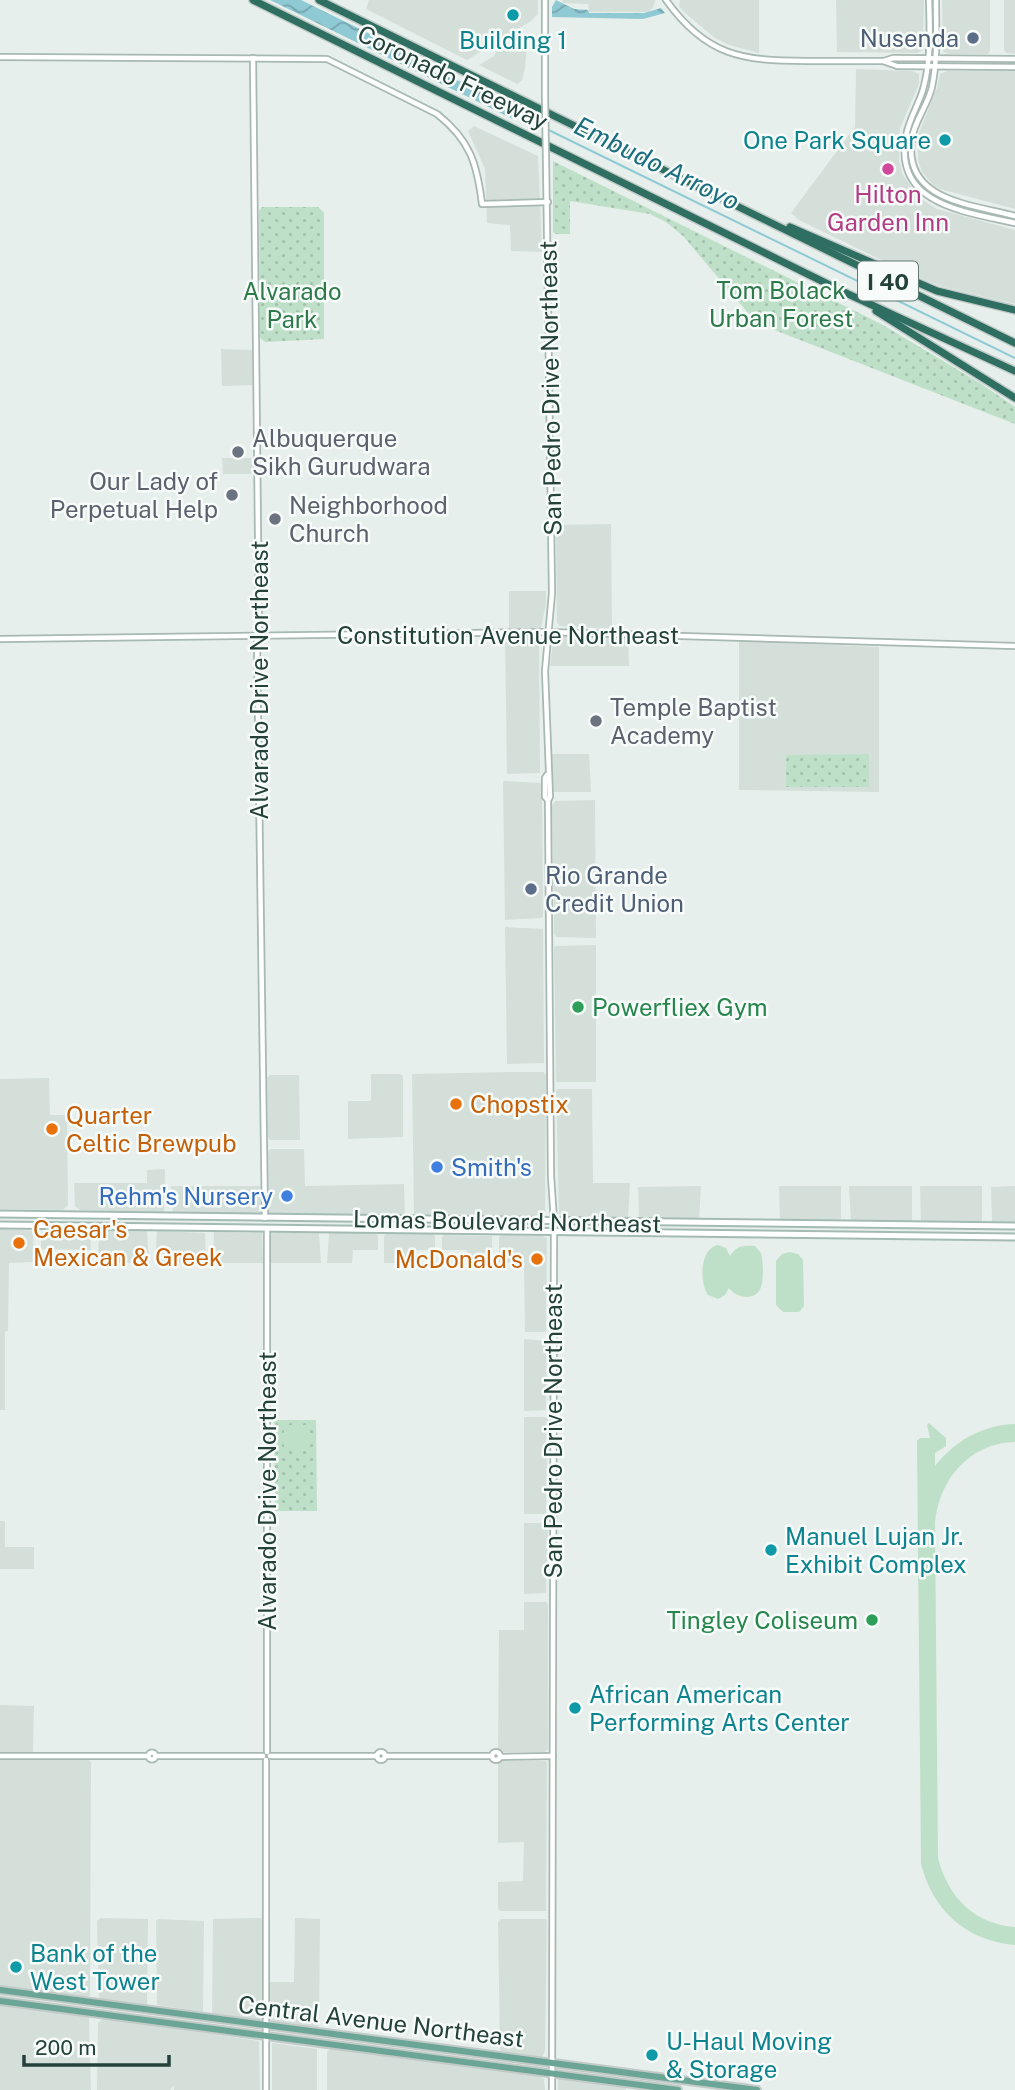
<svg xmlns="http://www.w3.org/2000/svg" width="1015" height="2090" viewBox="0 0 1015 2090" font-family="'Public Sans',sans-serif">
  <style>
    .built { fill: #d4dfda }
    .grass { fill: url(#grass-dots) }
    .pitch { fill: #bfe0c8 }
    .water { fill: url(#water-waves) }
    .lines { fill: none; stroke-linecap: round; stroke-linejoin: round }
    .stream { stroke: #8ec9d4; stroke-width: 2 }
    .tertiary-casing { stroke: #a8b8b2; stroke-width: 8 }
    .secondary-casing { stroke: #a4bbb3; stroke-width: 9 }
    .primary-casing { stroke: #c2cac8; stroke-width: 10 }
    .motorway-casing { stroke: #c2cac8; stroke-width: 10 }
    .tertiary { stroke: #fff; stroke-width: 4.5 }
    .secondary { stroke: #fff; stroke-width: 5 }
    .primary { stroke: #6aa596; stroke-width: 6 }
    .motorway { stroke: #2f6f62; stroke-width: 7 }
    .tertiary-bridge-casing { stroke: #a8b8b2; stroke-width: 8; stroke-linecap: butt }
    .tertiary-bridge { stroke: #fff; stroke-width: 4.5 }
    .culture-dot { fill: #0f9aa8; stroke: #f7fbf9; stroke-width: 2.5 }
    .service-dot { fill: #5c6f8a; stroke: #f7fbf9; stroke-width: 2.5 }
    .hotel-dot { fill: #d1479c; stroke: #f7fbf9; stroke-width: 2.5 }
    .worship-dot { fill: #6b7280; stroke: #f7fbf9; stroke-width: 2.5 }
    .leisure-dot { fill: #2e9e5b; stroke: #f7fbf9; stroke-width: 2.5 }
    .food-dot { fill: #e8710a; stroke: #f7fbf9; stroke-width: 2.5 }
    .shop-dot { fill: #3f7fe0; stroke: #f7fbf9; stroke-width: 2.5 }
    .labels { text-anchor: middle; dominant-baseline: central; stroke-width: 5; stroke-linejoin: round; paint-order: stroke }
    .shield { fill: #f7fbf9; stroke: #637a73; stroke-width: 2 }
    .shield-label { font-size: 23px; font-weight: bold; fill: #24423a }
    .service-label { font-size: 24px; fill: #4e5e75; stroke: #f7fbf9; text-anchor: end }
    .culture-label { font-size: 24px; fill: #0d838f; stroke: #f7fbf9; text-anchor: start }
    .street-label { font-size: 24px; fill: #24423a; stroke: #f7fbf9 }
    .hotel-label { font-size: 24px; fill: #b23c85; stroke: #f7fbf9 }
    .park-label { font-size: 24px; fill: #2d7a4b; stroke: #f7fbf9 }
    .worship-label { font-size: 24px; fill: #5b616d; stroke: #f7fbf9; text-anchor: start }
    .leisure-label { font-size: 24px; fill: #27864d; stroke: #f7fbf9; text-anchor: start }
    .food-label { font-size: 24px; fill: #c56008; stroke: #f7fbf9; text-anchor: start }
    .shop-label { font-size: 24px; fill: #366cbe; stroke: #f7fbf9; text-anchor: start }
    .water-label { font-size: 26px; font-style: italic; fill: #1c6f80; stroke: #f7fbf9 }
  </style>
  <defs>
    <pattern id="grass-dots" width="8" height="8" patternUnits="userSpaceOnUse" patternTransform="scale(1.75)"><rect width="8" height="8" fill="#bfe0c8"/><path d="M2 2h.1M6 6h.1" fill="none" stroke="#a4c1ad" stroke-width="1.8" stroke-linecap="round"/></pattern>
    <pattern id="water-waves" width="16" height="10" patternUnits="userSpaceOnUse" patternTransform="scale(1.75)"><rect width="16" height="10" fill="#8ec9d4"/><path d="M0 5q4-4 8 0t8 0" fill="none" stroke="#74a5ad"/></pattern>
  </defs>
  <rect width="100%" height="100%" fill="#e6efeb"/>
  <g class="built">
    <polygon points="369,0 538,0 538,14 531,21 467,60 366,9"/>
    <polygon points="562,0 655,0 655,1 653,8 648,12 589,12 588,4 563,3"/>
    <polygon points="680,0 759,0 759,53 729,45 715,38 684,12 679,6"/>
    <polygon points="836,0 924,0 923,50 917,53 837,52"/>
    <polygon points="942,0 990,0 990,51 988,54 948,54 943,51"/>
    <polygon points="1004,0 1015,0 1015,54 1006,53 1004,50"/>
    <polygon points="528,35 525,68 522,80 517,84 479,65 494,56 496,51 500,52"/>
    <polygon points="856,69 912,71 919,74 919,84 900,128 899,160 902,173 918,197 937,209 1015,230 1015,304 943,287 910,274 799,220 791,213 855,127"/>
    <polygon points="947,71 1015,71 1015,209 940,189 933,185 922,172 918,160 918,135 937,88 940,74"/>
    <polygon points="474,126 538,156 542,252 511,251 510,225 487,223 485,169 468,131"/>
    <polygon points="221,349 252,350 252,385 222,386"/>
    <polygon points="222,458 253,458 254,471 251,474 223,474"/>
    <polygon points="611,524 612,629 560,626 557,623 556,525"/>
    <polygon points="509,591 546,591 546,604 541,628 509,629"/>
    <polygon points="554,635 626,637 628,639 629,666 550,666"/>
    <polygon points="505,637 536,637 539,640 540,773 507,774"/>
    <polygon points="739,641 879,647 879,792 739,790"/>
    <polygon points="551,754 589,754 591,792 554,792"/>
    <polygon points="503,781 542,783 543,917 541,918 505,920"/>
    <polygon points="595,800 596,938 556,937 554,934 552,805 556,801"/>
    <polygon points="505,927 543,929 544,1063 507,1064"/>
    <polygon points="596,945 596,1082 556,1082 554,948 555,946"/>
    <polygon points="512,1072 543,1072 546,1075 545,1215 540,1218 414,1216 412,1074"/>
    <polygon points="371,1074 400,1074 403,1076 403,1137 348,1139 348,1101 371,1101"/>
    <polygon points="270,1075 299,1075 300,1140 270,1140 268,1137 267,1078"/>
    <polygon points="49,1078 50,1115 67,1115 68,1205 63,1210 0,1209 0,1079"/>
    <polygon points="558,1089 592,1089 593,1183 630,1183 628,1219 563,1218 559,1214 556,1090"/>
    <polygon points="270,1149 304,1149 305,1186 404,1184 405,1213 402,1216 269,1214 268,1152"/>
    <polygon points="165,1169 164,1213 80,1210 75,1206 74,1183 147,1183 147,1170"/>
    <polygon points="171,1186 262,1186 262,1213 173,1213"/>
    <polygon points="701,1186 699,1219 639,1218 638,1187"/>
    <polygon points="779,1186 841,1186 841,1218 839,1221 780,1220"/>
    <polygon points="849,1186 912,1186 912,1221 851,1221"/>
    <polygon points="920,1186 982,1186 982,1222 921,1221"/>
    <polygon points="1015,1186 1015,1223 992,1222 991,1187"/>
    <polygon points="0,1229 33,1231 34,1262 9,1263 8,1331 5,1331 5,1410 0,1410"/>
    <polygon points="45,1230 90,1230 91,1250 41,1249 41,1234"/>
    <polygon points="99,1230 147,1231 149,1263 98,1263"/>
    <polygon points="157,1231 205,1233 206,1263 155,1263"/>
    <polygon points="214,1232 262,1233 263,1263 213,1263"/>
    <polygon points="270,1233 319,1233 321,1263 270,1263"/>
    <polygon points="329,1233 376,1233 378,1236 378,1250 353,1250 352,1263 327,1263"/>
    <polygon points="386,1234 433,1234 435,1237 435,1250 410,1250 410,1263 384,1263 384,1236"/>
    <polygon points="444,1235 492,1236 492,1263 467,1263 467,1250 442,1250 442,1237"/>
    <polygon points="501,1235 543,1236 547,1239 546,1332 525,1332 524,1263 499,1263 499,1237"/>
    <polygon points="524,1339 547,1341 546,1410 524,1411"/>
    <polygon points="524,1417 546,1417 548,1419 546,1514 524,1514"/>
    <polygon points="0,1521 5,1521 5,1547 34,1547 34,1569 0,1569"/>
    <polygon points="524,1523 546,1523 548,1525 546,1593 524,1594"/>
    <polygon points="524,1602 546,1602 548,1604 548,1749 545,1752 502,1752 498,1748 499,1630 524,1630"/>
    <polygon points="0,1705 34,1706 33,1752 0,1752"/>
    <polygon points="88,1759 91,1762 90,1995 87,1998 0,1986 0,1760"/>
    <polygon points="500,1761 546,1761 547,1763 546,1911 500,1911 498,1908 498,1882 523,1881 524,1842 498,1843 498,1762"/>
    <polygon points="101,1918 148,1919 147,2005 99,1999 97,1921"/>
    <polygon points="261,1918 263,1921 262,2021 212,2015 213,1919"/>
    <polygon points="295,1918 320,1919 319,2025 317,2028 273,2022 270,2019 270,1982 294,1982"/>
    <polygon points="158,1919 204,1921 203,2012 157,2005 156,1921"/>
    <polygon points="501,1919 546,1919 547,1921 545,2051 542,2057 500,2051 498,1922"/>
    <polygon points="0,2005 89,2017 91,2090 0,2090"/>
    <polygon points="104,2018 259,2041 260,2090 174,2090 174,2085 170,2090 97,2090 98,2023"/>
    <polygon points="272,2043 317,2049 317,2090 272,2090"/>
    <polygon points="331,2048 538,2075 544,2079 545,2090 327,2090 327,2052"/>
    <polygon points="558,2078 626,2087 626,2090 558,2090"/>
  </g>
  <g class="grass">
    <polygon points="553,161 883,325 980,383 1015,407 1015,424 772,329 749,314 683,236 666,222 650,214 570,201 570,234 556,234 553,232"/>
    <polygon points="262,207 318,207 324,213 324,339 265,342 260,338 259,211"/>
    <polygon points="869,754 869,787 786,787 786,755"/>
    <polygon points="274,1420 316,1420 317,1511 275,1511"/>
  </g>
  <g class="pitch">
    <path d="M718,1245L726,1248L730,1256C736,1246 743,1245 755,1246L761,1253C763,1261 764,1278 761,1287C756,1302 736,1298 729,1288L725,1295L718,1299L708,1295C699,1282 700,1248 718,1245Z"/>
    <polygon points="790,1252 798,1254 803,1260 804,1306 799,1312 783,1312 776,1305 776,1261 782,1254"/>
    <path d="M929,1423L946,1438V1446L935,1453V1466C955,1441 982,1425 1015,1424V1442C970,1443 939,1479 935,1523L938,1858C948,1897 974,1924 1015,1927V1945C967,1941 933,1911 921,1864L917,1441L920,1438H930L927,1425Z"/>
    <rect x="284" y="1425" width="22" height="26"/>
  </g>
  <g class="water">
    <polygon points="270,0 301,0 429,63 426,69 430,71 474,86 519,107 513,119"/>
    <polygon points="556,0 574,9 588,10 589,13 644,13 661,8 665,13 643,19 552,17 552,7"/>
  </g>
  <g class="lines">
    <polyline class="stream" points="516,114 1015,358"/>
    <defs>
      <g id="tertiary">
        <path d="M666,0C706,56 742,61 807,61C832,61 857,61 883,61L897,66L1015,67"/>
        <path d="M929,0C930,28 931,58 924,86C920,103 909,118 906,136C893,205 966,212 1015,223"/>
        <path d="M936,0C936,29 938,58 932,87C928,105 915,120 912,138C902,201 971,204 1015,216"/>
        <path d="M0,57L327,59L437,114C470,140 477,163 482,204L548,202"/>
        <polyline points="253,58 259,630 257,642 265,1218"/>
        <polyline points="884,61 893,58 1015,59"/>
        <polyline points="545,97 545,0"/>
        <polyline points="546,159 552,593 545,671 550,797 548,800 551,1176 554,1221 552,2090"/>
        <polyline points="0,639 548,632 1015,646"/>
        <polyline points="547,775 545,778 545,797 548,800"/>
        <circle cx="496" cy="1756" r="4"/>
        <circle cx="381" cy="1756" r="4"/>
        <polyline points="267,1752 267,1229"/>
        <circle cx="152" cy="1756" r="3.5"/>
        <polyline points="0,1756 148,1756"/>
        <polyline points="155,1756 263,1756"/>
        <polyline points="270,1756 377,1756"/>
        <polyline points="385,1756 491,1756"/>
        <polyline points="500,1757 553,1756"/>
        <polyline points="266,2090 266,1760"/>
      </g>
      <g id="secondary">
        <polyline points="0,1214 1015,1226"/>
        <polyline points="0,1225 1015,1237"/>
      </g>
      <g id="primary">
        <polyline points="0,1990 757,2090"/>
        <polyline points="0,2001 678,2090"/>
      </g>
      <g id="motorway">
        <polyline points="253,0 848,294 1015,371"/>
        <polyline points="319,0 1015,343"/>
        <polyline points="790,227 937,291 1015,310"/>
        <polyline points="876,311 1015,398"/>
      </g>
    </defs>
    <use href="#tertiary" class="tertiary-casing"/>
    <use href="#secondary" class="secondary-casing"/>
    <use href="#primary" class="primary-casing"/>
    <use href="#motorway" class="motorway-casing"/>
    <use href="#tertiary" class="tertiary"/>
    <use href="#secondary" class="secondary"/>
    <use href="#primary" class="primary"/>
    <use href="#motorway" class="motorway"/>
    <defs>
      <polyline id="tertiary-bridge" points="545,97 546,159"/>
    </defs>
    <use href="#tertiary-bridge" class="tertiary-bridge-casing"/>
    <use href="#tertiary-bridge" class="tertiary-bridge"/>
  </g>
  <g class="culture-dot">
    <circle cx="513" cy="15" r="7"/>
    <circle cx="945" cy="140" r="7"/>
    <circle cx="771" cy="1550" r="7"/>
    <circle cx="575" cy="1708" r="7"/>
    <circle cx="16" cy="1967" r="7"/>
    <circle cx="652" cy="2055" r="7"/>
  </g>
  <g class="service-dot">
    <circle cx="973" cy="38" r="7"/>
    <circle cx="531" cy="889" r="7"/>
  </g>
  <circle class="hotel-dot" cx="888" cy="169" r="7"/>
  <g class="worship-dot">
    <circle cx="238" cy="452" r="7"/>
    <circle cx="232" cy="495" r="7"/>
    <circle cx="275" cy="519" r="7"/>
    <circle cx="596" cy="721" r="7"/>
  </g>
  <g class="leisure-dot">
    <circle cx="578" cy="1007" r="7"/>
    <circle cx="872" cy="1620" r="7"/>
  </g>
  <g class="food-dot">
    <circle cx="456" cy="1104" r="7"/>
    <circle cx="52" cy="1129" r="7"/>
    <circle cx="19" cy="1243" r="7"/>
    <circle cx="537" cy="1259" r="7"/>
  </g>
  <g class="shop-dot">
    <circle cx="437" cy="1167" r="7"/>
    <circle cx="287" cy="1196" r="7"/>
  </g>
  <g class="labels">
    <rect class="shield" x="858" y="261.5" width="60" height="39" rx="5"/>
    <g class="shield-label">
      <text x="888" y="281">I 40</text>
    </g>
    <g class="service-label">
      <text x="959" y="38">Nusenda</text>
      <text x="545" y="875" text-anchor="start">Rio Grande<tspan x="545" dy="28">Credit Union</tspan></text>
    </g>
    <g class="culture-label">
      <text x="513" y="40" text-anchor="middle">Building 1</text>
      <text x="931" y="140" text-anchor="end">One Park Square</text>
      <text x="785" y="1536">Manuel Lujan Jr.<tspan x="785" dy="28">Exhibit Complex</tspan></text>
      <text x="589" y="1694">African American<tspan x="589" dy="28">Performing Arts Center</tspan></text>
      <text x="30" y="1953">Bank of the<tspan x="30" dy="28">West Tower</tspan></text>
      <text x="666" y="2041">U-Haul Moving<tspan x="666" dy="28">&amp; Storage</tspan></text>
    </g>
    <g class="street-label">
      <text transform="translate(453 77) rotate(26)">Coronado Freeway</text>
      <text transform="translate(550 388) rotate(-91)">San Pedro Drive Northeast</text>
      <text x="508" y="635">Constitution Avenue Northeast</text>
      <text transform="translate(259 680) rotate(-90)">Alvarado Drive Northeast</text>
      <text transform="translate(507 1221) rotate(1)">Lomas Boulevard Northeast</text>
      <text transform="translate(553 1431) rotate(-90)">San Pedro Drive Northeast</text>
      <text transform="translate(267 1491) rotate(-90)">Alvarado Drive Northeast</text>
      <text transform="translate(381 2021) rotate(7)">Central Avenue Northeast</text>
    </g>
    <g class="hotel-label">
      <text x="888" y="194">Hilton<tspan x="888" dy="28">Garden Inn</tspan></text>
    </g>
    <g class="park-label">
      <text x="781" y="290">Tom Bolack<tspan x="781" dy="28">Urban Forest</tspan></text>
      <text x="292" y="291">Alvarado<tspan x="292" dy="28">Park</tspan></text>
    </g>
    <g class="worship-label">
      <text x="252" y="438">Albuquerque<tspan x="252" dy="28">Sikh Gurudwara</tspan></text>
      <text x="218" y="481" text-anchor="end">Our Lady of<tspan x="218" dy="28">Perpetual Help</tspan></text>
      <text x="289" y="505">Neighborhood<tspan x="289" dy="28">Church</tspan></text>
      <text x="610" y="707">Temple Baptist<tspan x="610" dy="28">Academy</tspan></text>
    </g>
    <g class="leisure-label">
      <text x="592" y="1007">Powerfliex Gym</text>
      <text x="858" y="1620" text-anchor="end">Tingley Coliseum</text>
    </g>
    <g class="food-label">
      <text x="470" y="1104">Chopstix</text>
      <text x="66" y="1115">Quarter<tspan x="66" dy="28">Celtic Brewpub</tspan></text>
      <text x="33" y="1229">Caesar's<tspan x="33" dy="28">Mexican &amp; Greek</tspan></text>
      <text x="523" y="1259" text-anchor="end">McDonald's</text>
    </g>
    <g class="shop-label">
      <text x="451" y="1167">Smith's</text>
      <text x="273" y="1196" text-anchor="end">Rehm's Nursery</text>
    </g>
    <g class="water-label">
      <text transform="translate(657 163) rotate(26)">Embudo Arroyo</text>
    </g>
  </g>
  <path d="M24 2055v10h145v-10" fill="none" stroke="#24423a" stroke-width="3.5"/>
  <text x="35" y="2055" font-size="21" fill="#24423a" stroke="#f7fbf9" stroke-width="5" paint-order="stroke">200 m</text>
</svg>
